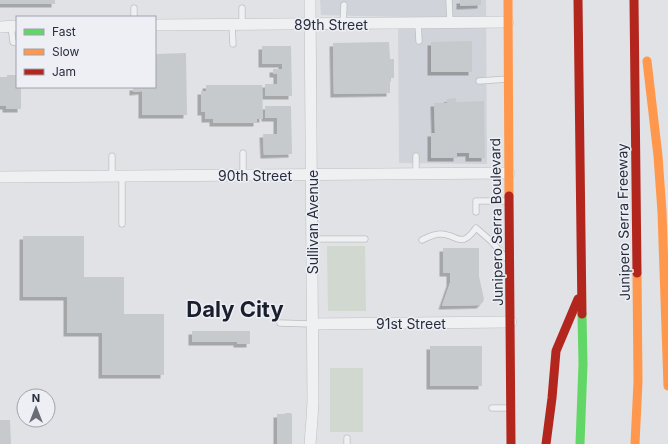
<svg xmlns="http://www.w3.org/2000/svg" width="668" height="444" viewBox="0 0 668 444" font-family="Inter,sans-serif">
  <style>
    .built { fill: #d0d3d9 }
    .green { fill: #d0d8d0 }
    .building { fill: #c7cacd; filter: url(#shadow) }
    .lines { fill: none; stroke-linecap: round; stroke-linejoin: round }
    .lane-casing { stroke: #bdbfc2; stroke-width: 7 }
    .street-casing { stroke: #bdbfc2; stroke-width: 12 }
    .lane { stroke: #eff0f1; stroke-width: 5.5 }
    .street { stroke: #eff0f1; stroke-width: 11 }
    .fast { stroke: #63d668; stroke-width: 9 }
    .slow { stroke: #ff974d; stroke-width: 9 }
    .jam { stroke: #b3261e; stroke-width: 9 }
    .labels { text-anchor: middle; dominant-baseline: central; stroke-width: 3; stroke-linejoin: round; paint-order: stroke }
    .street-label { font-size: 14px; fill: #282e3d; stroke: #edeff5 }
    .town-label { font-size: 22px; font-weight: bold; fill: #1a1f2d; stroke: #edeff5 }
  </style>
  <defs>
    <filter id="shadow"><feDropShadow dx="-3.5" dy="3.5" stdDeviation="0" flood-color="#0004"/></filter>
  </defs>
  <rect width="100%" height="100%" fill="#e0e2e5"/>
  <polygon class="built" points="320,0 486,0 487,164 399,163 398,17 321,15"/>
  <g class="green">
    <polygon points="327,246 365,246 366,311 328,311"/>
    <rect x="330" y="368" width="33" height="64"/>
  </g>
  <g class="building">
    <rect x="0" y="0" width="55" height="4"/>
    <polygon points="460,0 481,0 481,5 460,6"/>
    <polygon points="472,41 472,72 431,72 431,42"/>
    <polygon points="389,42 390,59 394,59 394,78 390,78 390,93 334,94 333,43"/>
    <polygon points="262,46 291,46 292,96 265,96 265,84 277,84 277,74 273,74 273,69 282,69 282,64 262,64"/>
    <polygon points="186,53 187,115 142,115 142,91 133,92 133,87 155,87 155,54"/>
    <polygon points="7,75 17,75 17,87 21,87 21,109 6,109 6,106 0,106 0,77 7,77"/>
    <polygon points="206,85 262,85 263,119 257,119 257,123 213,123 213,119 205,119 205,112 201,112 201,91 206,91"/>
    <polygon points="456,98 456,102 484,101 485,158 469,158 469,153 457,153 457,158 431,158 431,133 435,133 434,103 447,103 447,99"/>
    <polygon points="265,106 291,106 292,154 264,155 263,134 277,134 277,118 265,118"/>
    <polygon points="23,236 84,236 84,277 124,277 124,314 164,314 164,375 102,375 102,333 67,333 67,297 23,297"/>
    <polygon points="443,248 479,248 479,276 484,299 483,302 480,305 442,306 450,283 450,273 443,273"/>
    <polygon points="192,331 250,331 250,344 237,344 237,342 192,342"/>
    <rect x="430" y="346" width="52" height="40"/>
    <polygon points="286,413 291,413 292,415 292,444 277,444 277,414 284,414"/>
    <polygon points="0,420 10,420 11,444 0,444"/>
  </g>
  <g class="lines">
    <defs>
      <g id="lane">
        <polyline points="449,0 450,23"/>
        <polyline points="134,8 134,17"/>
        <polyline points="242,8 242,25"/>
        <polyline points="418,23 419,41"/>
        <polyline points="343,24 344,5"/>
        <polyline points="232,25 233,44"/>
        <polyline points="11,26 13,42 17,43"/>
        <polyline points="479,81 508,79"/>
        <polyline points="243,153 243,175"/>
        <polyline points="112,156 112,176"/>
        <polyline points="416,174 416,156"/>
        <polyline points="122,176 122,224"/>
        <polyline points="476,212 476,201 507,201"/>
        <polyline points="312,239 365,239"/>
        <path d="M422,240C428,237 434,234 440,234C458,234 460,250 476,228L491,241L506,258"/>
        <polyline points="280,323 312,324"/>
        <polyline points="492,408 509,408"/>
        <polyline points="347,444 347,438"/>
      </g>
      <g id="street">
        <polyline points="310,0 313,401 312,419 310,444"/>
        <polyline points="155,25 508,22"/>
        <polyline points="0,27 17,26"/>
        <polyline points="0,177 509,173"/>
        <polyline points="312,324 511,322"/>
      </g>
    </defs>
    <use href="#lane" class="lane-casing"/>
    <use href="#street" class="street-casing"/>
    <use href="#lane" class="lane"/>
    <use href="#street" class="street"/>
    <polyline class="fast" points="580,444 583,364 582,314"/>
    <g class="slow">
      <polyline points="508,0 509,196"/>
      <polyline points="647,61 658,156 662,212 668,386"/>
      <polyline points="635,444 638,382 637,273"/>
    </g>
    <g class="jam">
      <polyline points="578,0 582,314"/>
      <polyline points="634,0 637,273"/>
      <polyline points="509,196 511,444"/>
      <polyline points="546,444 552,398 556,351 578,299"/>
    </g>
  </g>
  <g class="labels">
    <g class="street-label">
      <text x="331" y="24">89th Street</text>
      <text x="255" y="175">90th Street</text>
      <text transform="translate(312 222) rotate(-90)">Sullivan Avenue</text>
      <text transform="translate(496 222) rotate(-91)">Junipero Serra Boulevard</text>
      <text transform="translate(623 222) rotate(-91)">Junipero Serra Freeway</text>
      <text x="411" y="323">91st Street</text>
    </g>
    <g class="town-label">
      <text x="235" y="309">Daly City</text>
    </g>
  </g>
  <rect x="16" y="16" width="140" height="72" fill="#edeff5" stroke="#9ea2ab"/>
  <rect x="24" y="29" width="20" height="6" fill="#63d668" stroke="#9ea2ab"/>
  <text x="52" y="36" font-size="12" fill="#282e3d">Fast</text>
  <rect x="24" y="49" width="20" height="6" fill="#ff974d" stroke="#9ea2ab"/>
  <text x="52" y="56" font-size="12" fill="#282e3d">Slow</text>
  <rect x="24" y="69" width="20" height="6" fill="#b3261e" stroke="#9ea2ab"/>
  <text x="52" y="76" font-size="12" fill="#282e3d">Jam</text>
  <g transform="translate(36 408)"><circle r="19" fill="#edeff5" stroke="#9ea2ab"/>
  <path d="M0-3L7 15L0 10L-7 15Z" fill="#686d78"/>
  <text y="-6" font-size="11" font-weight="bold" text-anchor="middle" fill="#282e3d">N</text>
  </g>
</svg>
